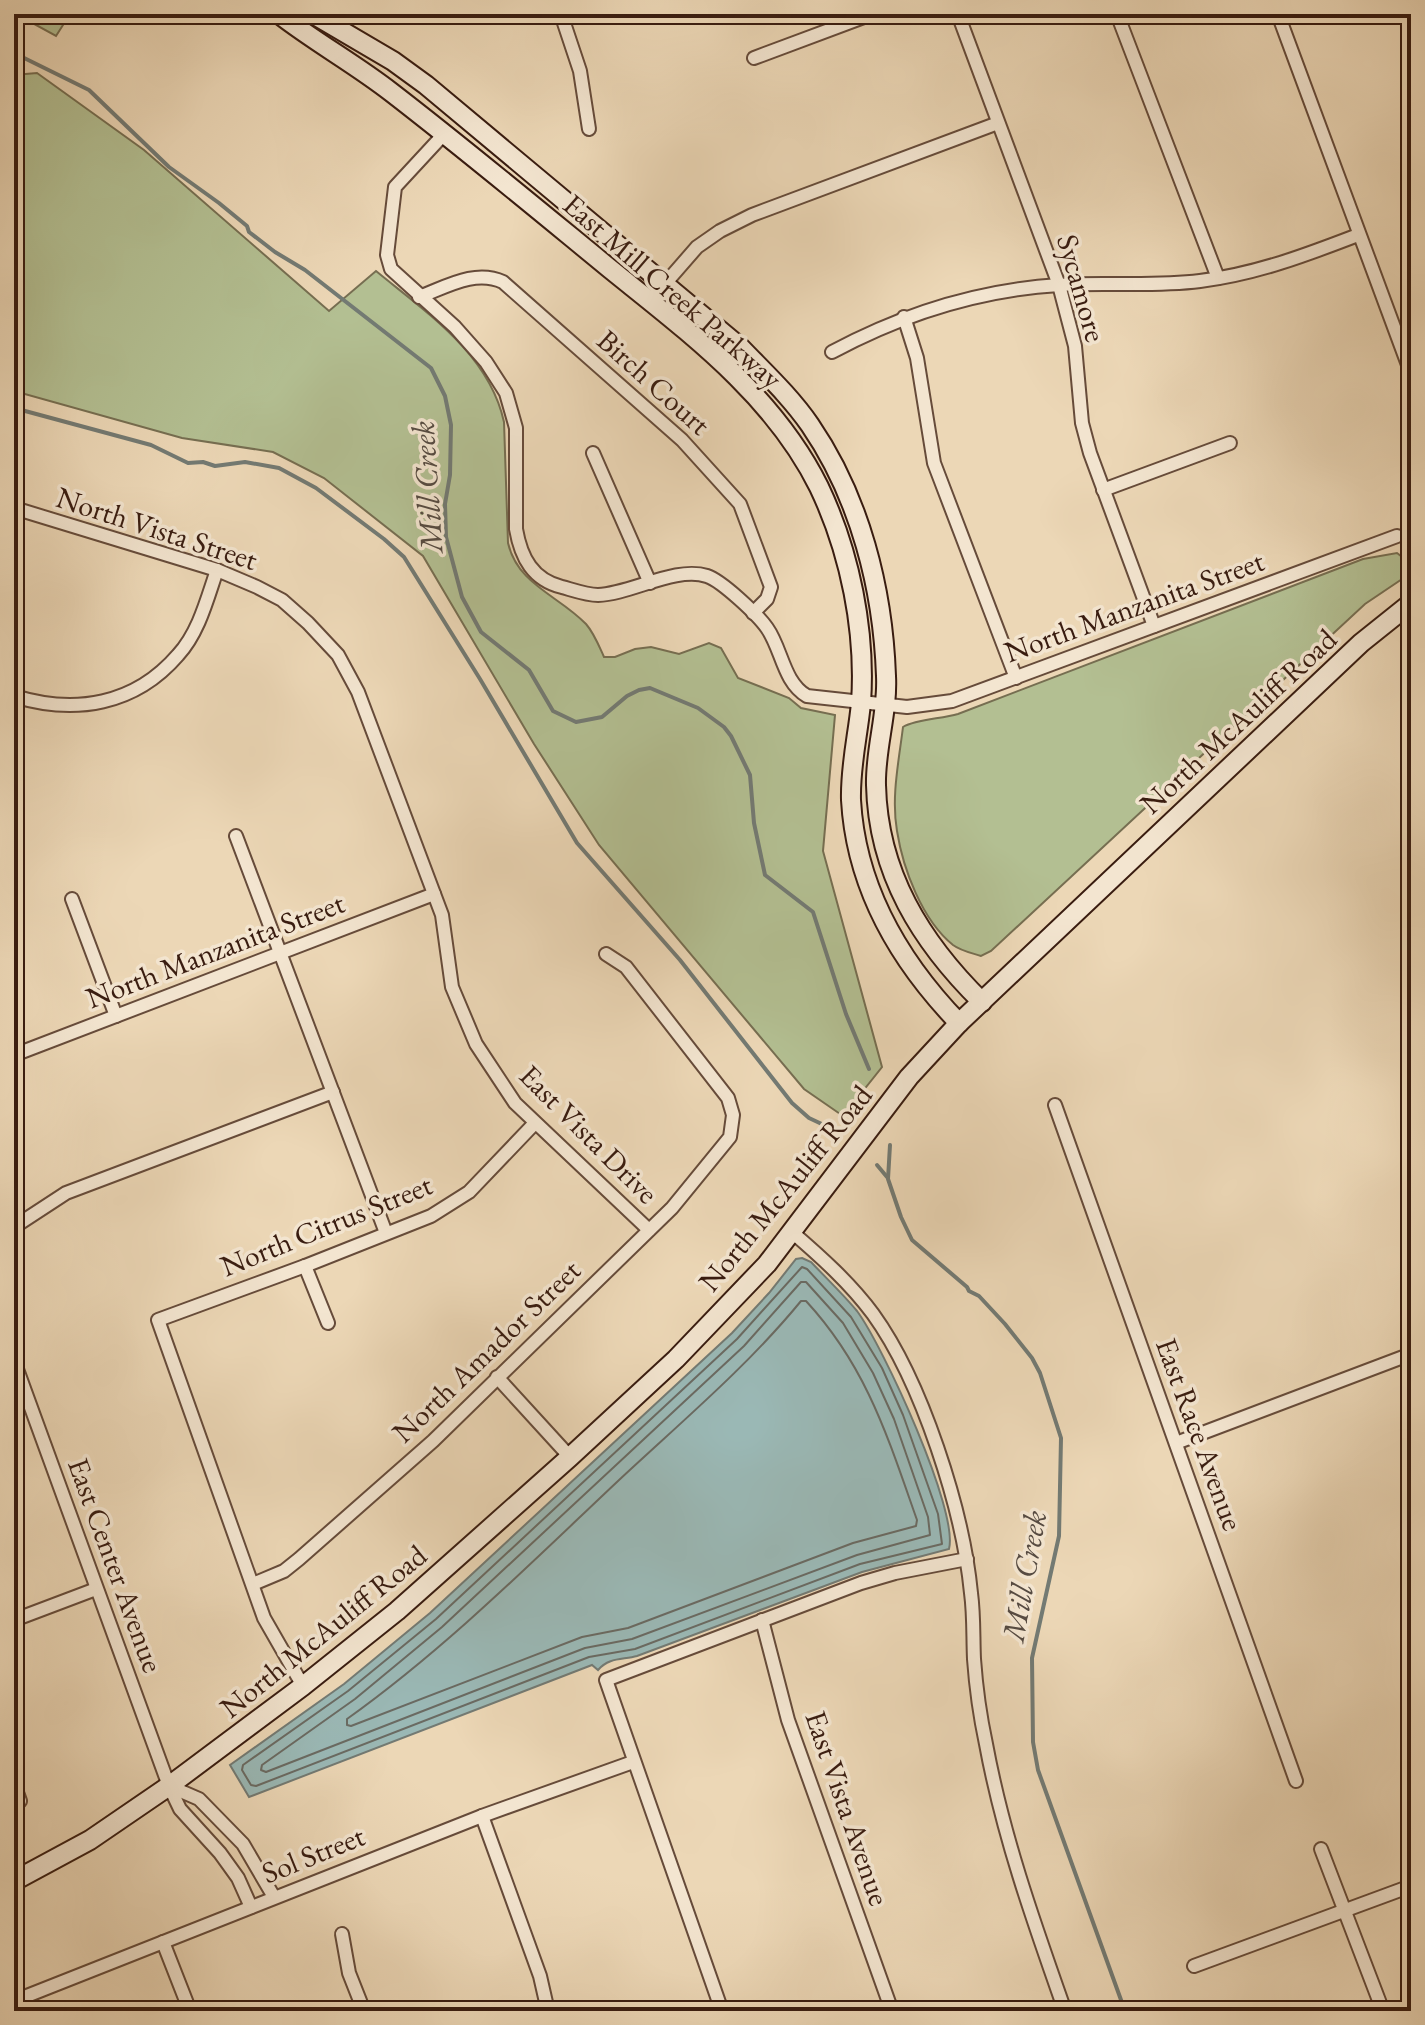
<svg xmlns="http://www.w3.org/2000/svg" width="1425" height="2025" viewBox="0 0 1425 2025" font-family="'EB Garamond',serif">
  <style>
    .green { fill: #b3bf92; stroke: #766e51; stroke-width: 2 }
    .water { fill: #9ab8b5; stroke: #737a73; stroke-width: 2 }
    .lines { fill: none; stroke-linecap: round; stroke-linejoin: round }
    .shore { stroke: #6a6a62; stroke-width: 2 }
    .stream { stroke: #737a73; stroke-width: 4 }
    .street-casing { stroke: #664b3a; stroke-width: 16 }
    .secondary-casing { stroke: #391c10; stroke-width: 22 }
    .street { stroke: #f3e5d0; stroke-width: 12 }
    .secondary { stroke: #f3e5d0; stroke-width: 18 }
    .labels { text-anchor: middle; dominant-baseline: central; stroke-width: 7; stroke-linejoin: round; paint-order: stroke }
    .street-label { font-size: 30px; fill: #391c10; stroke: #f3e5d0 }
    .water-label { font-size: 32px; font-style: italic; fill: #564b42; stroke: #f3e5d0 }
  </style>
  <rect width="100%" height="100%" fill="#ecd7b6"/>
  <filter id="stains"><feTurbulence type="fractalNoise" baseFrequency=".0025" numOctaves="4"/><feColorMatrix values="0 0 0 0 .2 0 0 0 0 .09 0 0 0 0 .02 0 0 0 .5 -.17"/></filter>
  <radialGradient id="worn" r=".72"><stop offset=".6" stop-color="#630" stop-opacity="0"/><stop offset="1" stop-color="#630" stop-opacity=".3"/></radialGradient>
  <g class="green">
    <polygon points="16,14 70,14 56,36"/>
    <path d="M37,73L144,150L329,311L376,271C427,313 489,354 504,422L508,543C518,585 558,595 586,624C594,633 599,646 604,657H615L635,649L651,647L679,654L709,643L721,648L738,678L789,698L801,708L835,715L823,851L882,1067L843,1116L804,1089L599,845L534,744L423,556L324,478L273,452L182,438L14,391V75Z"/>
    <path d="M1411,551V573L1365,604L991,951L981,956C972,953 961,951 953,945C922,920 903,869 897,831C891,797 899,760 903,727C917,719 941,719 958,714L1363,559L1397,553L1401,556Z"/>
  </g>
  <path class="water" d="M802,1258L811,1262C826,1278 843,1294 857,1311C883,1346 959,1511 949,1549L862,1572L637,1656C623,1660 609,1657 598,1670L592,1665L249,1797L230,1765L344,1684L430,1613L732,1333L769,1293L796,1259Z"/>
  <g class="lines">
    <g class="shore">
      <polygon points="802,1267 807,1269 851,1317 882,1368 903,1415 938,1514 942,1544 860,1564 635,1649 589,1657 256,1786 251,1785 242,1770 243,1765 348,1691 436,1619 737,1339"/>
      <polygon points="801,1282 806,1282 843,1323 873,1373 894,1419 928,1517 930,1535 857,1555 632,1639 585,1648 266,1772 261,1770 262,1765 355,1699 442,1627 744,1346"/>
      <path d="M801,1301H806C867,1367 888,1438 917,1520L916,1526L853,1543L628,1628L582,1637L351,1726L347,1725V1719C445,1649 531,1563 618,1481C680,1423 747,1367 801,1301Z"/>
    </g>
    <g class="stream">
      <polyline points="14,53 89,90 169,167 219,203 247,226 249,232 275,252 305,270 431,368 445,396 451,425 450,475 445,504 446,537 462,597 481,632 529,670 553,711 576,722 602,717 627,696 639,690 650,688 698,708 724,727 731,736 750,775 754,823 765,875 813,912 846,1014 869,1069"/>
      <polyline points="14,408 151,445 188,463 203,462 215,466 245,462 279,468 316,488 384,539 404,557 480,679 577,843 680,960 792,1103 809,1118 826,1126"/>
      <polyline points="890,1145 888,1179 901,1217 912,1240 967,1287 969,1291 979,1296 1005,1324 1032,1358 1040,1373 1061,1438 1059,1536 1032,1658 1033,1742 1038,1770 1125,2011"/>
      <polyline points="877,1165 887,1177"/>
    </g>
    <defs>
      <g id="street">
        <polyline points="561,14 580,71 589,129"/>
        <polyline points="958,14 1059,285 1075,346 1082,423 1090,453 1154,626"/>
        <polyline points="1117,14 1218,278"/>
        <polyline points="1278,14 1411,373"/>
        <polyline points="754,58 872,14"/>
        <path d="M444,134L395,187L387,255L391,269L455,327L486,362L506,393L516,428V529C521,558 533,580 562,587C573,590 587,595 598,595C631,594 675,566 707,576C722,581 758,615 767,628C782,649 783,682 807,696L907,707L952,701L1397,536"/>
        <path d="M419,297C446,287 475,269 503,282L682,440L740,504L771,587L767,599L753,613"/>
        <polyline points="650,301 697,247 720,231 752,215 998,123"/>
        <polyline points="904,317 917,358 934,463 1016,678"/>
        <path d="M832,352C903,314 978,290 1059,285C1106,282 1153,287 1200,281C1256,274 1306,255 1358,235"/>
        <polyline points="593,453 650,583"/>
        <polyline points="1103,490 1230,443"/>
        <polyline points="14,508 217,570 257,587 282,600 308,623 338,655 358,692 442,915 452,987 476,1044 515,1103 649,1230"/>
        <path d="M14,696C75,715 135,705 178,655C199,632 207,599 217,570"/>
        <polyline points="236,836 386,1233"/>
        <polyline points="72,899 116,1016"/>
        <polyline points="14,1055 434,894"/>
        <polyline points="1055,1105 1296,1781"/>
        <polyline points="14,1227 66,1193 333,1092"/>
        <path d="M792,1232C821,1257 850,1283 873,1314C922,1382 963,1510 971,1593C974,1615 973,1637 974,1659C976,1687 980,1716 986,1744C1003,1836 1034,1923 1065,2011"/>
        <polyline points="305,1266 328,1323"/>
        <polyline points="14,1361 169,1786 180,1809 220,1853 238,1878 251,1907"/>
        <polyline points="497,1377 570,1457"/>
        <polyline points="1176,1443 1411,1354"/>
        <polyline points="253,1584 284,1571 299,1559 433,1441 672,1208 730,1137 733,1115 728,1098 626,967 606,954"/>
        <polyline points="14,1620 96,1589"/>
        <polyline points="762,1620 788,1720 892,2011"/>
        <polyline points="303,1686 264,1618 158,1320 305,1266 431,1216 469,1192 534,1124"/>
        <polyline points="14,1784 20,1801"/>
        <polyline points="169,1786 199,1799 243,1844 274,1897"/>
        <polyline points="482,1816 540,1976 548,2011"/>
        <polyline points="1321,1849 1383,2011"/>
        <polyline points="342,1934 349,1973 364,2011"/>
        <polyline points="163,1942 190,2011"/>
        <polyline points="1194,1966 1411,1886"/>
        <polyline points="14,2001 482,1816 633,1762"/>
        <polyline points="722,2011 606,1680 861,1583 895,1573 967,1559"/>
      </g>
      <g id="secondary">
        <path d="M279,14C315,42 355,64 391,92C465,149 537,209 609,268C688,332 773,394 819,487C850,552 866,631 861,703C858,735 850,766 851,800C856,888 899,961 959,1023"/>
        <path d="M313,14L393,61L426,85L741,348C765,373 790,396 810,425C860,498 883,589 886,676C888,713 875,749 876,785C878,873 921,942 982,1002"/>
        <polyline points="14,1881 90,1840 169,1786 303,1686 397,1611 570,1457 676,1359 767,1264 909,1077 959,1023 1361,643 1411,603"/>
      </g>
    </defs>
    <use href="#street" class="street-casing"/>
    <use href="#secondary" class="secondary-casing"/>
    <use href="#street" class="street"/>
    <use href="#secondary" class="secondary"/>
  </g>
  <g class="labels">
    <g class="street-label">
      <text transform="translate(1082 288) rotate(74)">Sycamore</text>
      <text transform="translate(673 291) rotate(41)">East Mill Creek Parkway</text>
      <text transform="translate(654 382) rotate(42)">Birch Court</text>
      <text transform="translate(157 528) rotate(18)">North Vista Street</text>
      <text transform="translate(1134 606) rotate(-20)">North Manzanita Street</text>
      <text transform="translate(1238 721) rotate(-43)">North McAuliff Road</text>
      <text transform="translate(215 950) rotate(-21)">North Manzanita Street</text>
      <text transform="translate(589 1134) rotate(45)">East Vista Drive</text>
      <text transform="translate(785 1188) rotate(-51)">North McAuliff Road</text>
      <text transform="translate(326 1225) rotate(-22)">North Citrus Street</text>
      <text transform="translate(486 1351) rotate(-44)">North Amador Street</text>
      <text transform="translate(1200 1434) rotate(70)">East Race Avenue</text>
      <text transform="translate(116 1565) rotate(70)">East Center Avenue</text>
      <text transform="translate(323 1631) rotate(-39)">North McAuliff Road</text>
      <text transform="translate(848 1808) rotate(71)">East Vista Avenue</text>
      <text transform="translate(313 1854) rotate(-22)">Sol Street</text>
    </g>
    <g class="water-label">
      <text transform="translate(427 487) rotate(-94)">Mill Creek</text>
      <text transform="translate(1024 1576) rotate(-80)">Mill Creek</text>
    </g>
  </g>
  <rect width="1425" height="2025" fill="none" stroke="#ecd7b6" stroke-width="48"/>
  <rect x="16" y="16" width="1393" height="1993" fill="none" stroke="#391c10" stroke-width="4"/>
  <rect x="24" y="24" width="1377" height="1977" fill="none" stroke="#391c10" stroke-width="2"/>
  <rect width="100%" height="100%" filter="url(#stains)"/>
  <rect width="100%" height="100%" fill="url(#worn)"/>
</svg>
